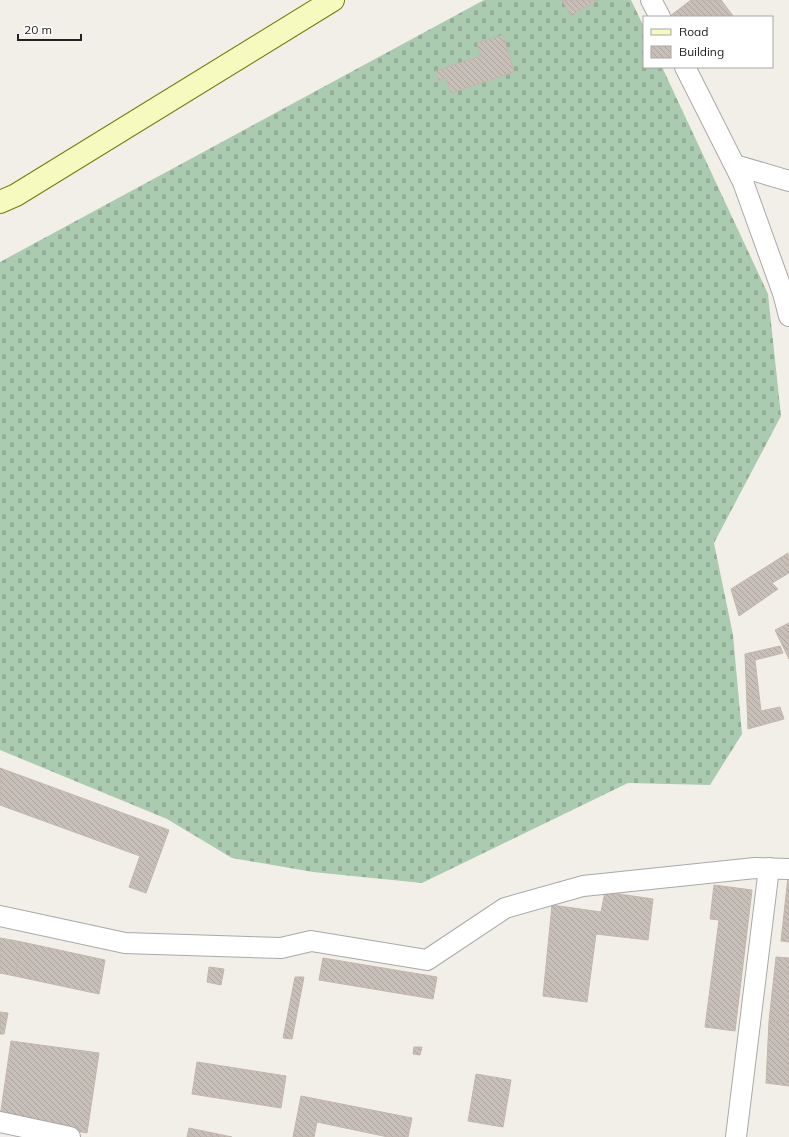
<svg xmlns="http://www.w3.org/2000/svg" width="789" height="1137" viewBox="0 0 789 1137" font-family="Mulish,sans-serif">
  <style>
    .cemetery { fill: url(#cemetery-stones) }
    .building { fill: url(#building-back-hatch); stroke: #c4b6ab }
    .lines { fill: none; stroke-linecap: round; stroke-linejoin: round }
    .minor-casing { stroke: #a9a9a9; stroke-width: 22 }
    .secondary-casing { stroke: #707d05; stroke-width: 24 }
    .minor { stroke: #fff; stroke-width: 20 }
    .secondary { stroke: #f7fabf; stroke-width: 22 }
  </style>
  <defs>
    <pattern id="cemetery-stones" width="16" height="16" patternUnits="userSpaceOnUse"><rect width="16" height="16" fill="#aacbaf"/><path d="M2 7V4a2 2 0 0 1 4 0v3zM10 15v-3a2 2 0 0 1 4 0v3z" fill="#92ae96"/></pattern>
    <pattern id="building-back-hatch" width="6" height="6" patternUnits="userSpaceOnUse"><rect width="6" height="6" fill="#c7bfb8"/><path d="M-1 5l2 2M0 0l6 6M5-1l2 2" fill="none" stroke="#aba49e"/></pattern>
  </defs>
  <rect width="100%" height="100%" fill="#f2efe9"/>
  <polygon class="cemetery" points="484,0 631,0 644,27 644,67 662,67 768,294 781,416 714,543 733,635 742,734 710,785 628,783 422,883 313,872 232,858 167,819 0,750 0,262"/>
  <g class="building">
    <polygon points="562,0 598,0 571,15"/>
    <polygon points="691,0 721,0 734,17 671,17 670,16"/>
    <polygon points="503,35 514,72 451,93 446,78 439,81 436,71 481,56 477,43"/>
    <polygon points="788,553 789,573 772,583 778,589 739,616 731,589"/>
    <polygon points="789,623 789,659 775,630"/>
    <polygon points="780,646 783,653 755,660 761,711 780,707 784,719 748,729 745,654"/>
    <polygon points="0,768 169,830 146,893 129,887 140,856 0,805"/>
    <polygon points="788,877 789,877 789,942 781,941"/>
    <polygon points="714,885 752,890 735,1031 705,1027 719,920 710,919"/>
    <polygon points="605,892 653,899 648,940 596,934 587,1002 543,996 552,905 601,912"/>
    <polygon points="0,938 22,942 15,976 0,973"/>
    <polygon points="22,942 105,960 99,994 15,976"/>
    <polygon points="776,957 789,958 789,1023 769,1021"/>
    <polygon points="323,958 437,977 433,999 319,980"/>
    <polygon points="209,967 224,969 221,985 207,982"/>
    <polygon points="295,977 304,977 292,1039 283,1038"/>
    <polygon points="0,1012 8,1013 4,1034 0,1034"/>
    <polygon points="769,1021 789,1023 789,1086 766,1083"/>
    <polygon points="11,1041 99,1053 87,1133 0,1117"/>
    <polygon points="414,1047 422,1047 420,1055 413,1054"/>
    <polygon points="197,1062 286,1076 281,1108 192,1094"/>
    <polygon points="476,1074 511,1080 503,1127 468,1121"/>
    <polygon points="301,1096 412,1118 408,1137 388,1137 317,1122 314,1137 293,1137"/>
    <polygon points="189,1128 232,1137 187,1137"/>
  </g>
  <g class="lines">
    <defs>
      <g id="minor">
        <polyline points="651,0 660,17"/>
        <polyline points="685,67 743,182 783,293 789,316"/>
        <polyline points="735,165 789,181"/>
        <polyline points="0,916 125,943 281,948 311,941 427,960 505,908 583,886 755,868 789,869"/>
        <polyline points="0,1122 70,1137"/>
        <polyline points="736,1137 769,868"/>
      </g>
      <polyline id="secondary" points="0,202 16,195 333,0"/>
    </defs>
    <use href="#minor" class="minor-casing"/>
    <use href="#secondary" class="secondary-casing"/>
    <use href="#minor" class="minor"/>
    <use href="#secondary" class="secondary"/>
  </g>
  <rect x="643" y="16" width="130" height="52" fill="#ffffff" stroke="#a7a7a7"/>
  <rect x="651" y="29" width="20" height="6" fill="#f7fabf" stroke="#a7a7a7"/>
  <text x="679" y="36" font-size="12" fill="#222222">Road</text>
  <rect x="651" y="46" width="20" height="12" fill="url(#building-back-hatch)" stroke="#a7a7a7"/>
  <text x="679" y="56" font-size="12" fill="#222222">Building</text>
  <path d="M18 34v6h63v-6" fill="none" stroke="#222222" stroke-width="2"/>
  <text x="24" y="34" font-size="12" fill="#222222" stroke="#ffffff" stroke-width="3" paint-order="stroke">20 m</text>
</svg>
